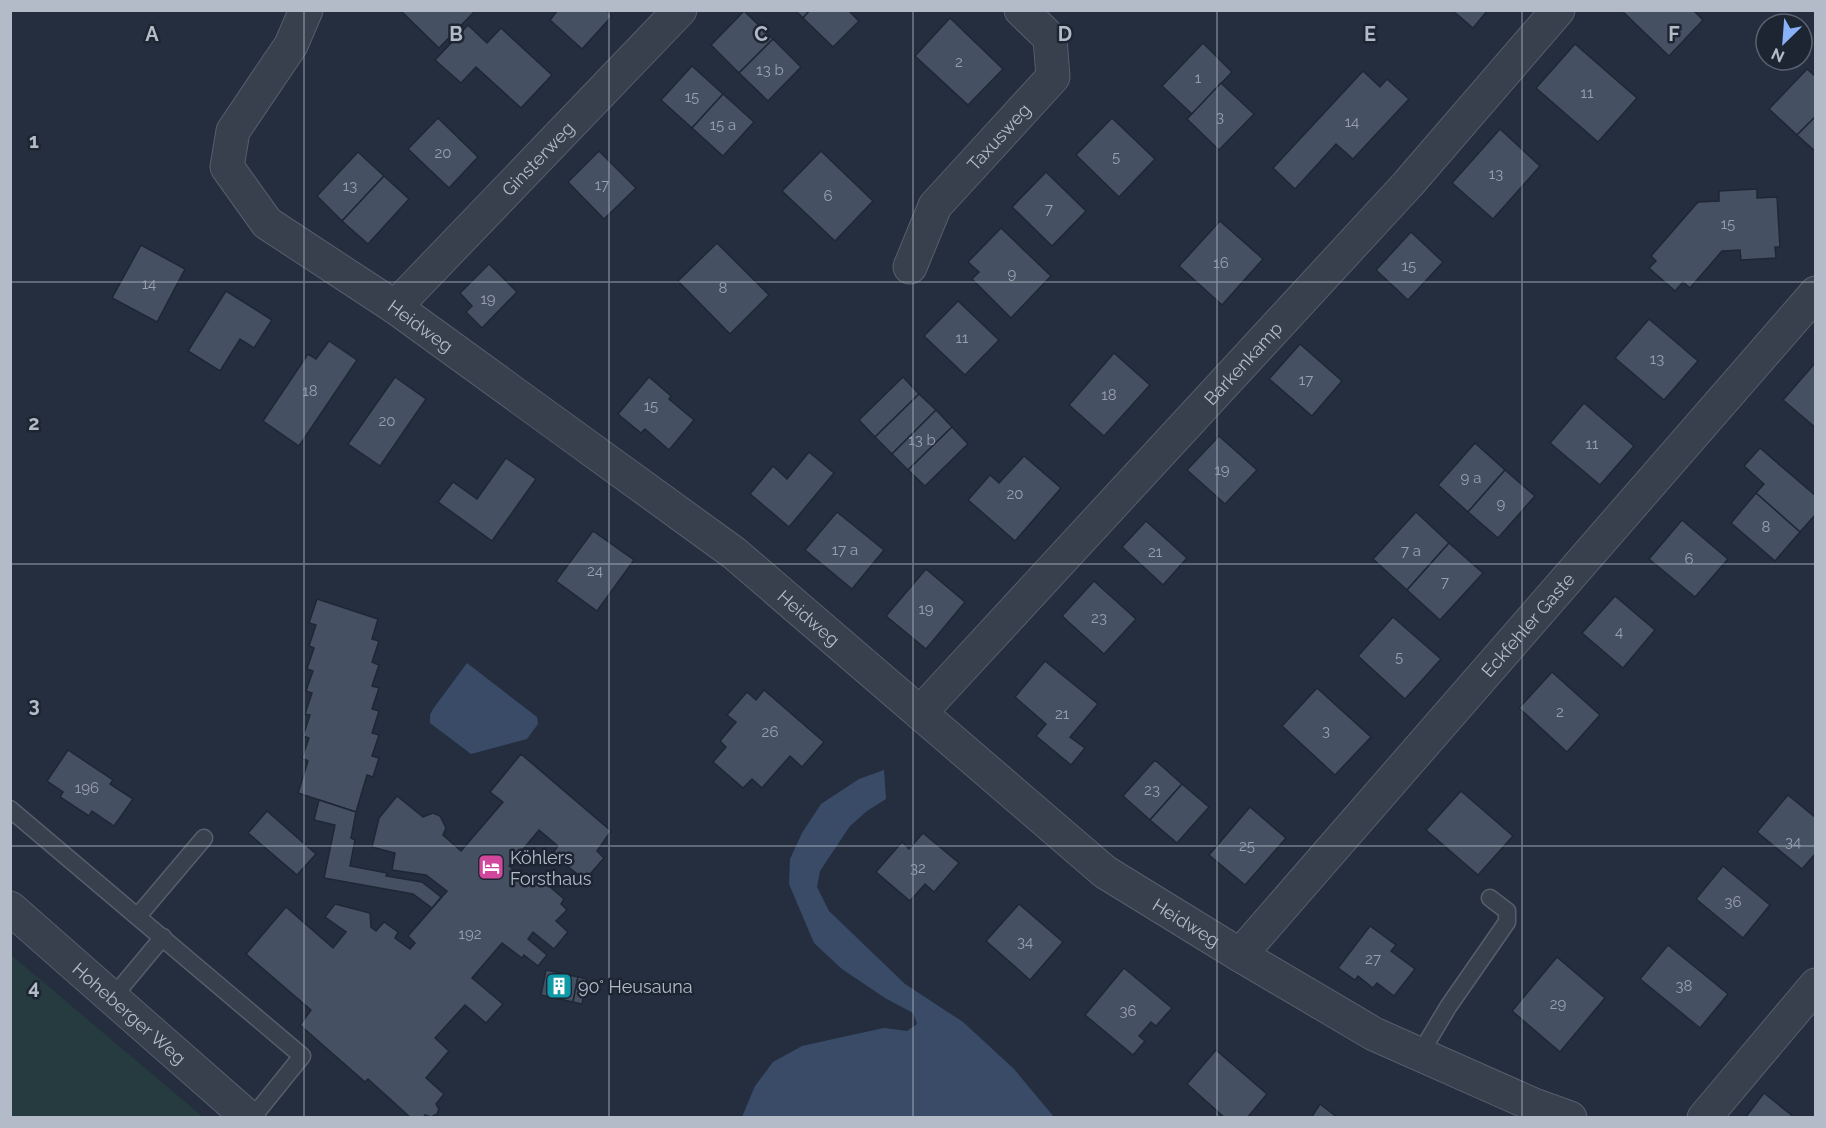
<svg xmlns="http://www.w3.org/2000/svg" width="1826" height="1128" viewBox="0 0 1826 1128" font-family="Raleway,sans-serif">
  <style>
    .green { fill: #263b3f }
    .water { fill: #394b67 }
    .building { fill: #455062; stroke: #1f2735; stroke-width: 1.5 }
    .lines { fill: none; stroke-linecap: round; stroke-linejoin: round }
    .service-casing { stroke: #565e6c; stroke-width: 19 }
    .minor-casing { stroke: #565e6c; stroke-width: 35 }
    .tertiary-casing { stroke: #565e6c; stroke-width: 35 }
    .service { stroke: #38404e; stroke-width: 16 }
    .minor { stroke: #38404e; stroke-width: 33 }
    .tertiary { stroke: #38404e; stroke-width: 33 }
    .grid { fill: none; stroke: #b3bbc9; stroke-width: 1.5; stroke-opacity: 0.55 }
    .labels { text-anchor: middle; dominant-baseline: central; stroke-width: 5; stroke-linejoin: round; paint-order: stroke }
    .number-label { font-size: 15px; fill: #98a0af }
    .street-label { font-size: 18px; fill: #b3bbc9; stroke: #1d2533 }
    .poi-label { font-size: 18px; fill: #b3bbc9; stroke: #1d2533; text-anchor: start }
    .grid-label { font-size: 20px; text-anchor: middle; font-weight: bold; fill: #b3bbc9; stroke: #1d2533; stroke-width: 5; stroke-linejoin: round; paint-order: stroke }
  </style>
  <rect width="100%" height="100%" fill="#242e3e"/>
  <polygon class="green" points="11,955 203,1117 11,1117"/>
  <g class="water">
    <polygon points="467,663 537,717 538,724 527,739 471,754 430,723 430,715 433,709"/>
    <polygon points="884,770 886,799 867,811 850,826 820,871 817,887 829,911 905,984 963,1022 1014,1069 1054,1117 742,1117 755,1086 773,1062 802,1046 847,1036 884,1028 907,1031 917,1024 913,1013 885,998 842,969 814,943 789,884 790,859 802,833 821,804 859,779"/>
  </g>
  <g class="building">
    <polygon points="400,10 476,10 439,48"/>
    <polygon points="558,10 606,10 612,16 582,49 550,20"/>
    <polygon points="795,10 810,10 803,18"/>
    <polygon points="810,10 848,10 859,21 833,47 803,18"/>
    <polygon points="1452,10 1488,10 1473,28"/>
    <polygon points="1621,10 1693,10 1703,20 1669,56"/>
    <polygon points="744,11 773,39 739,73 711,45"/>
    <polygon points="950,18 1003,69 968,105 915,56"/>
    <polygon points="468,25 487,43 501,28 552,75 521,108 476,67 461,83 435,60"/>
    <polygon points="773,39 801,67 768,101 739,73"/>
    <polygon points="1203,43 1232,72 1192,114 1162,86"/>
    <polygon points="1575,44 1637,98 1598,142 1536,88"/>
    <polygon points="692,66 723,94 692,128 661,100"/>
    <polygon points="1807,69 1816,77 1816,116 1797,135 1769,109"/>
    <polygon points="1363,71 1380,87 1387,79 1409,99 1353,159 1336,144 1295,189 1273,168"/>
    <polygon points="1221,83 1254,114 1219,150 1187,119"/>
    <polygon points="723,94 754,122 723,156 692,128"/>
    <polygon points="1816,116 1816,152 1797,135"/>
    <polygon points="438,118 478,157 449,188 408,149"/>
    <polygon points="1112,118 1155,159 1119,197 1076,155"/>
    <polygon points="1500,129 1540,166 1493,219 1452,183"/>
    <polygon points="599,151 636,188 604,219 568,182"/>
    <polygon points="821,151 873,201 835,241 782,191"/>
    <polygon points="358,152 384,176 342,221 317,196"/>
    <polygon points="1046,172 1086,211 1052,246 1012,207"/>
    <polygon points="384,176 409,199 368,244 342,221"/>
    <polygon points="1757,189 1757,198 1777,197 1780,247 1775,247 1776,258 1741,260 1740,250 1722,251 1690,288 1683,282 1675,291 1649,268 1656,261 1651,256 1698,202 1719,201 1719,191"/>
    <polygon points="1220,221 1263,259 1222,305 1179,266"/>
    <polygon points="1001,228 1051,276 1011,318 972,279 979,272 968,262"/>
    <polygon points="1411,232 1443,262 1408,300 1376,270"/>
    <polygon points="717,243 769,295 730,334 678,281"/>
    <polygon points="141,245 185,269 157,322 112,298"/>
    <polygon points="489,264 517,292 482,328 466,312 472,306 460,293"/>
    <polygon points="226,291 272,320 254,348 240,339 220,371 188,351"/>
    <polygon points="958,301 999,340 965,375 924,336"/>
    <polygon points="1649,319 1698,361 1664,400 1615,358"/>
    <polygon points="329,341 357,360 299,446 263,421 308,354 316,359"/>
    <polygon points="1300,344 1342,381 1312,416 1269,379"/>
    <polygon points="1114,353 1150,385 1104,436 1069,405"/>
    <polygon points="1816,362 1816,428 1783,400"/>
    <polygon points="395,377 426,399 380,466 348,444"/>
    <polygon points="649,377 671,396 669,399 694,420 669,450 645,429 641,433 618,414"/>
    <polygon points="903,377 919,394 875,437 859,420"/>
    <polygon points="919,394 936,410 892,454 875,437"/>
    <polygon points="1584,403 1634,446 1600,485 1550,443"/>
    <polygon points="936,410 952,427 908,470 892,454"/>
    <polygon points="952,427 968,444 925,486 908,470"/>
    <polygon points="1219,436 1257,470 1225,504 1187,470"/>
    <polygon points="1475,443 1505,470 1468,512 1438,485"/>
    <polygon points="1760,448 1816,496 1816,514 1800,532 1756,493 1764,484 1744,466"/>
    <polygon points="809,452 834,473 789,527 750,494 773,466 787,479"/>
    <polygon points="1024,456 1061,488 1015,541 968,500 990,475 999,483"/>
    <polygon points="506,458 536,479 492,541 438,502 453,482 477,499"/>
    <polygon points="1505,470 1535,496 1498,538 1468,512"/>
    <polygon points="1756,493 1800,532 1775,561 1731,523"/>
    <polygon points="837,512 884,550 852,589 805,550"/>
    <polygon points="1416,512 1449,543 1407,590 1373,559"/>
    <polygon points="1682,520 1728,559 1695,597 1649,559"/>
    <polygon points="1146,521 1187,558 1163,585 1122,547"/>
    <polygon points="593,531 634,560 597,611 556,581"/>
    <polygon points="1449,543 1483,573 1440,620 1407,590"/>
    <polygon points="926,569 965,602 926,649 886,616"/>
    <polygon points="1094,581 1136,619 1104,654 1062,616"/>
    <polygon points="1615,596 1655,630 1623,668 1582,633"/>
    <polygon points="317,599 378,619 372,639 379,641 372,662 379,665 372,686 379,688 372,709 379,711 372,733 379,735 372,756 379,758 373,777 367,775 356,812 298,793 308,761 302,758 309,738 303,736 310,715 305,714 312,693 306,691 313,671 307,669 314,648 309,646 316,625 309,623"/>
    <polygon points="1393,617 1441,659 1405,699 1358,656"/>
    <polygon points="1045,661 1098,704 1070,737 1085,748 1071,765 1036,736 1046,724 1015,697"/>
    <polygon points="1552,672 1600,715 1567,752 1519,708"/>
    <polygon points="1317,688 1371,737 1335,775 1282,726"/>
    <polygon points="764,690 824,742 802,767 790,756 762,788 752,779 743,788 713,762 726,747 720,741 736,722 727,715 747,692 756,700"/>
    <polygon points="68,750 113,780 110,784 133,799 114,826 92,811 89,816 60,797 63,792 47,781"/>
    <polygon points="521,754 611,831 597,851 604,858 585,880 552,854 558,846 539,830 509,866 527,882 534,873 564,899 561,904 567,910 556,921 568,932 554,949 533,932 528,939 547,955 538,966 524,955 522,958 502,943 472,978 503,1004 486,1023 465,1005 435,1038 449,1051 426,1078 444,1094 436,1104 439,1109 437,1114 431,1117 425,1115 423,1118 411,1118 368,1079 365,1082 300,1025 311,1010 246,954 286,907 333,948 346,932 325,917 335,904 370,913 371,927 376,931 384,922 398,932 395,938 410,949 415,943 408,936 447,891 426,875 392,870 395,853 372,847 379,818 397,796 423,817 433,813 440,816 446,828 443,835 461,851 503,802 490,792"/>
    <polygon points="1155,760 1182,784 1150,820 1123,796"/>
    <polygon points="1182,784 1209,807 1177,843 1150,820"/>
    <polygon points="1461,791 1513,836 1478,875 1426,830"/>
    <polygon points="1788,795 1816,818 1816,853 1802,869 1757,832"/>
    <polygon points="319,800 356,812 351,838 355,840 350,866 387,873 386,876 422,882 441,897 432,908 413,894 324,878 335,825 314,820"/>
    <polygon points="1250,807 1286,838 1245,885 1209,855"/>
    <polygon points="267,811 316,854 297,875 248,833"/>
    <polygon points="923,833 959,863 934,892 925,884 910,901 876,872 902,842 909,849"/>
    <polygon points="1723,866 1770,905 1743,938 1696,899"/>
    <polygon points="1019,904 1063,942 1030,980 986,941"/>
    <polygon points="1370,926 1396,945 1391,951 1415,969 1394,996 1377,983 1373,988 1358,976 1355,980 1338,968"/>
    <polygon points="1668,945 1728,994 1700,1028 1640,979"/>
    <polygon points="1557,957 1605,998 1560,1052 1512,1011"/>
    <polygon points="1124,968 1172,1008 1156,1026 1151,1022 1139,1036 1145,1041 1133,1055 1085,1015"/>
    <polygon points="546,970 578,977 573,1002 541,995"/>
    <polygon points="578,977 587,979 582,1004 573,1002"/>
    <polygon points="1216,1050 1267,1094 1247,1118 1225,1118 1187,1084"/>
    <polygon points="1764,1093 1795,1118 1745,1118"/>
    <polygon points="1320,1104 1338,1118 1311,1118"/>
  </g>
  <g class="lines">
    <defs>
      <g id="service">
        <polyline points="10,809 302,1056 252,1118"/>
        <polyline points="138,916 204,838"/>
        <polyline points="113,997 163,937"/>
        <polyline points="1420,1054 1448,1007 1507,922 1507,911 1490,898"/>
      </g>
      <g id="minor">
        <path id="s1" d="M306,10L291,45L233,131L227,167L267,223L395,307L734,553L1105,872L1240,955L1374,1034L1534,1105L1570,1118"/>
        <path id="s2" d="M910,267L935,206L1053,77L1050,38L1021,10"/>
        <path id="s3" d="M395,307L680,10"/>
        <path id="s4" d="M920,713L1408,184L1558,10"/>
        <path id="s5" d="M1240,955L1816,293"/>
        <polyline points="1704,1118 1816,985"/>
      </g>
      <g id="tertiary">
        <path id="s6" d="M10,908L249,1118"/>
      </g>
    </defs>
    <use href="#service" class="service-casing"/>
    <use href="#minor" class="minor-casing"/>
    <use href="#tertiary" class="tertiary-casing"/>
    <use href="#service" class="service"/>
    <use href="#minor" class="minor"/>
    <use href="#tertiary" class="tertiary"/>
  </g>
  <path class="grid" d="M304,10V1118M609,10V1118M913,10V1118M1217,10V1118M1522,10V1118M10,282H1816M10,564H1816M10,846H1816"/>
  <defs>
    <symbol id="hotel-square" viewBox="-11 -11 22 22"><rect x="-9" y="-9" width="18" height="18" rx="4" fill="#d1479c" stroke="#1d2533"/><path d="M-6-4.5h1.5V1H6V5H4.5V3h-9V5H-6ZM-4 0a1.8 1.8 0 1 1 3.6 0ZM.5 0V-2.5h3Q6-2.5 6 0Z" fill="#fff"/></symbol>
    <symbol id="building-square" viewBox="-11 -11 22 22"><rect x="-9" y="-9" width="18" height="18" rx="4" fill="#0f9aa8" stroke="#1d2533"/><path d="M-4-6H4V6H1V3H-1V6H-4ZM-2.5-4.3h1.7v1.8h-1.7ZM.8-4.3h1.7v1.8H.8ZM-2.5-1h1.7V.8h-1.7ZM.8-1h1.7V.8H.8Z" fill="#fff"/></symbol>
  </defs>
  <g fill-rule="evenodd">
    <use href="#hotel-square" x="476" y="852" width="30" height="30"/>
    <use href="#building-square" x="544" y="971" width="30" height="30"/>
  </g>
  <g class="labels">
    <g class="number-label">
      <text x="959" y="62">2</text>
      <text x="770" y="70">13 b</text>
      <text x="1198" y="78">1</text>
      <text x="1587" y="93">11</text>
      <text x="692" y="97">15</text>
      <text x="1220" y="117">3</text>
      <text x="1352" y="122">14</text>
      <text x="723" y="125">15 a</text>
      <text x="443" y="153">20</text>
      <text x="1116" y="157">5</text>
      <text x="1496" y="174">13</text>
      <text x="602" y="185">17</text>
      <text x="350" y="186">13</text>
      <text x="828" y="196">6</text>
      <text x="1049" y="209">7</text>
      <text x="1728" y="224">15</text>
      <text x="1221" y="263">16</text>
      <text x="1409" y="266">15</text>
      <text x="1012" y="274">9</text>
      <text x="149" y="284">14</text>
      <text x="723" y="288">8</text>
      <text x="488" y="299">19</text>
      <text x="962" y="338">11</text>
      <text x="1657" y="359">13</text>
      <text x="1306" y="380">17</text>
      <text x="310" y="391">18</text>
      <text x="1109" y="395">18</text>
      <text x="651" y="406">15</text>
      <text x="387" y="421">20</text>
      <text x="922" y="440">13 b</text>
      <text x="1592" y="444">11</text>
      <text x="1222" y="470">19</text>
      <text x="1471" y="478">9 a</text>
      <text x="1015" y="494">20</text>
      <text x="1501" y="504">9</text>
      <text x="1766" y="527">8</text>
      <text x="845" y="550">17 a</text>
      <text x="1411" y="551">7 a</text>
      <text x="1155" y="552">21</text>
      <text x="1689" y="559">6</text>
      <text x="595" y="571">24</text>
      <text x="1445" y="582">7</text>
      <text x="926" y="609">19</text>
      <text x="1099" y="618">23</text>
      <text x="1619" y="632">4</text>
      <text x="1399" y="657">5</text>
      <text x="1560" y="712">2</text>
      <text x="1062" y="714">21</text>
      <text x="1326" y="731">3</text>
      <text x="770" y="732">26</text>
      <text x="87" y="788">196</text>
      <text x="1152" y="790">23</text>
      <text x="1793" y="842">34</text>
      <text x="1247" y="846">25</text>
      <text x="918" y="868">32</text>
      <text x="1733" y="902">36</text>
      <text x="470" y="934">192</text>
      <text x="1025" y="942">34</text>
      <text x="1373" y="959">27</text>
      <text x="1684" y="986">38</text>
      <text x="1558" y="1004">29</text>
      <text x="1128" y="1011">36</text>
    </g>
    <g class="street-label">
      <text stroke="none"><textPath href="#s2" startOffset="160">Taxusweg</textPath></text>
      <text stroke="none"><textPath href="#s3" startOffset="206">Ginsterweg</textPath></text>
      <text stroke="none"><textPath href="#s1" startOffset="432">Heidweg</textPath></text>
      <text stroke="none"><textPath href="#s4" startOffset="476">Barkenkamp</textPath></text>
      <text stroke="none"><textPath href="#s1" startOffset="918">Heidweg</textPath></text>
      <text stroke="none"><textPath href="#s5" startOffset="438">Eckfehler Gaste</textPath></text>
      <text stroke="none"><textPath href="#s1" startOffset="1404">Heidweg</textPath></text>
      <text stroke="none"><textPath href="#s6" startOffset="159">Hoheberger Weg</textPath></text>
    </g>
    <g class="poi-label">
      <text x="510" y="857">Köhlers<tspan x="510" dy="21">Forsthaus</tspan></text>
      <text x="578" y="986">90° Heusauna</text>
    </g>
  </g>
  <g class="grid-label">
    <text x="152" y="41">A</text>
    <text x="456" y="41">B</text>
    <text x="761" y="41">C</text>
    <text x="1065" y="41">D</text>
    <text x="1370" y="41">E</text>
    <text x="1674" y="41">F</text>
    <text x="34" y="148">1</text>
    <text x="34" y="430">2</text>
    <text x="34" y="712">3</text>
    <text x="34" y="994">4</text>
  </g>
  <rect width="1826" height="1128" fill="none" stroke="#b3bbc9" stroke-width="24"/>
  <g transform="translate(1784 42) rotate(205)"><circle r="28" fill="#1d2533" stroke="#59616f" stroke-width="1.5"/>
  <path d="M0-4.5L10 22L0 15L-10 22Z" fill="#89b1f8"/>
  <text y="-9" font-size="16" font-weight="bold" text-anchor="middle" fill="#b3bbc9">N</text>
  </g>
</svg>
